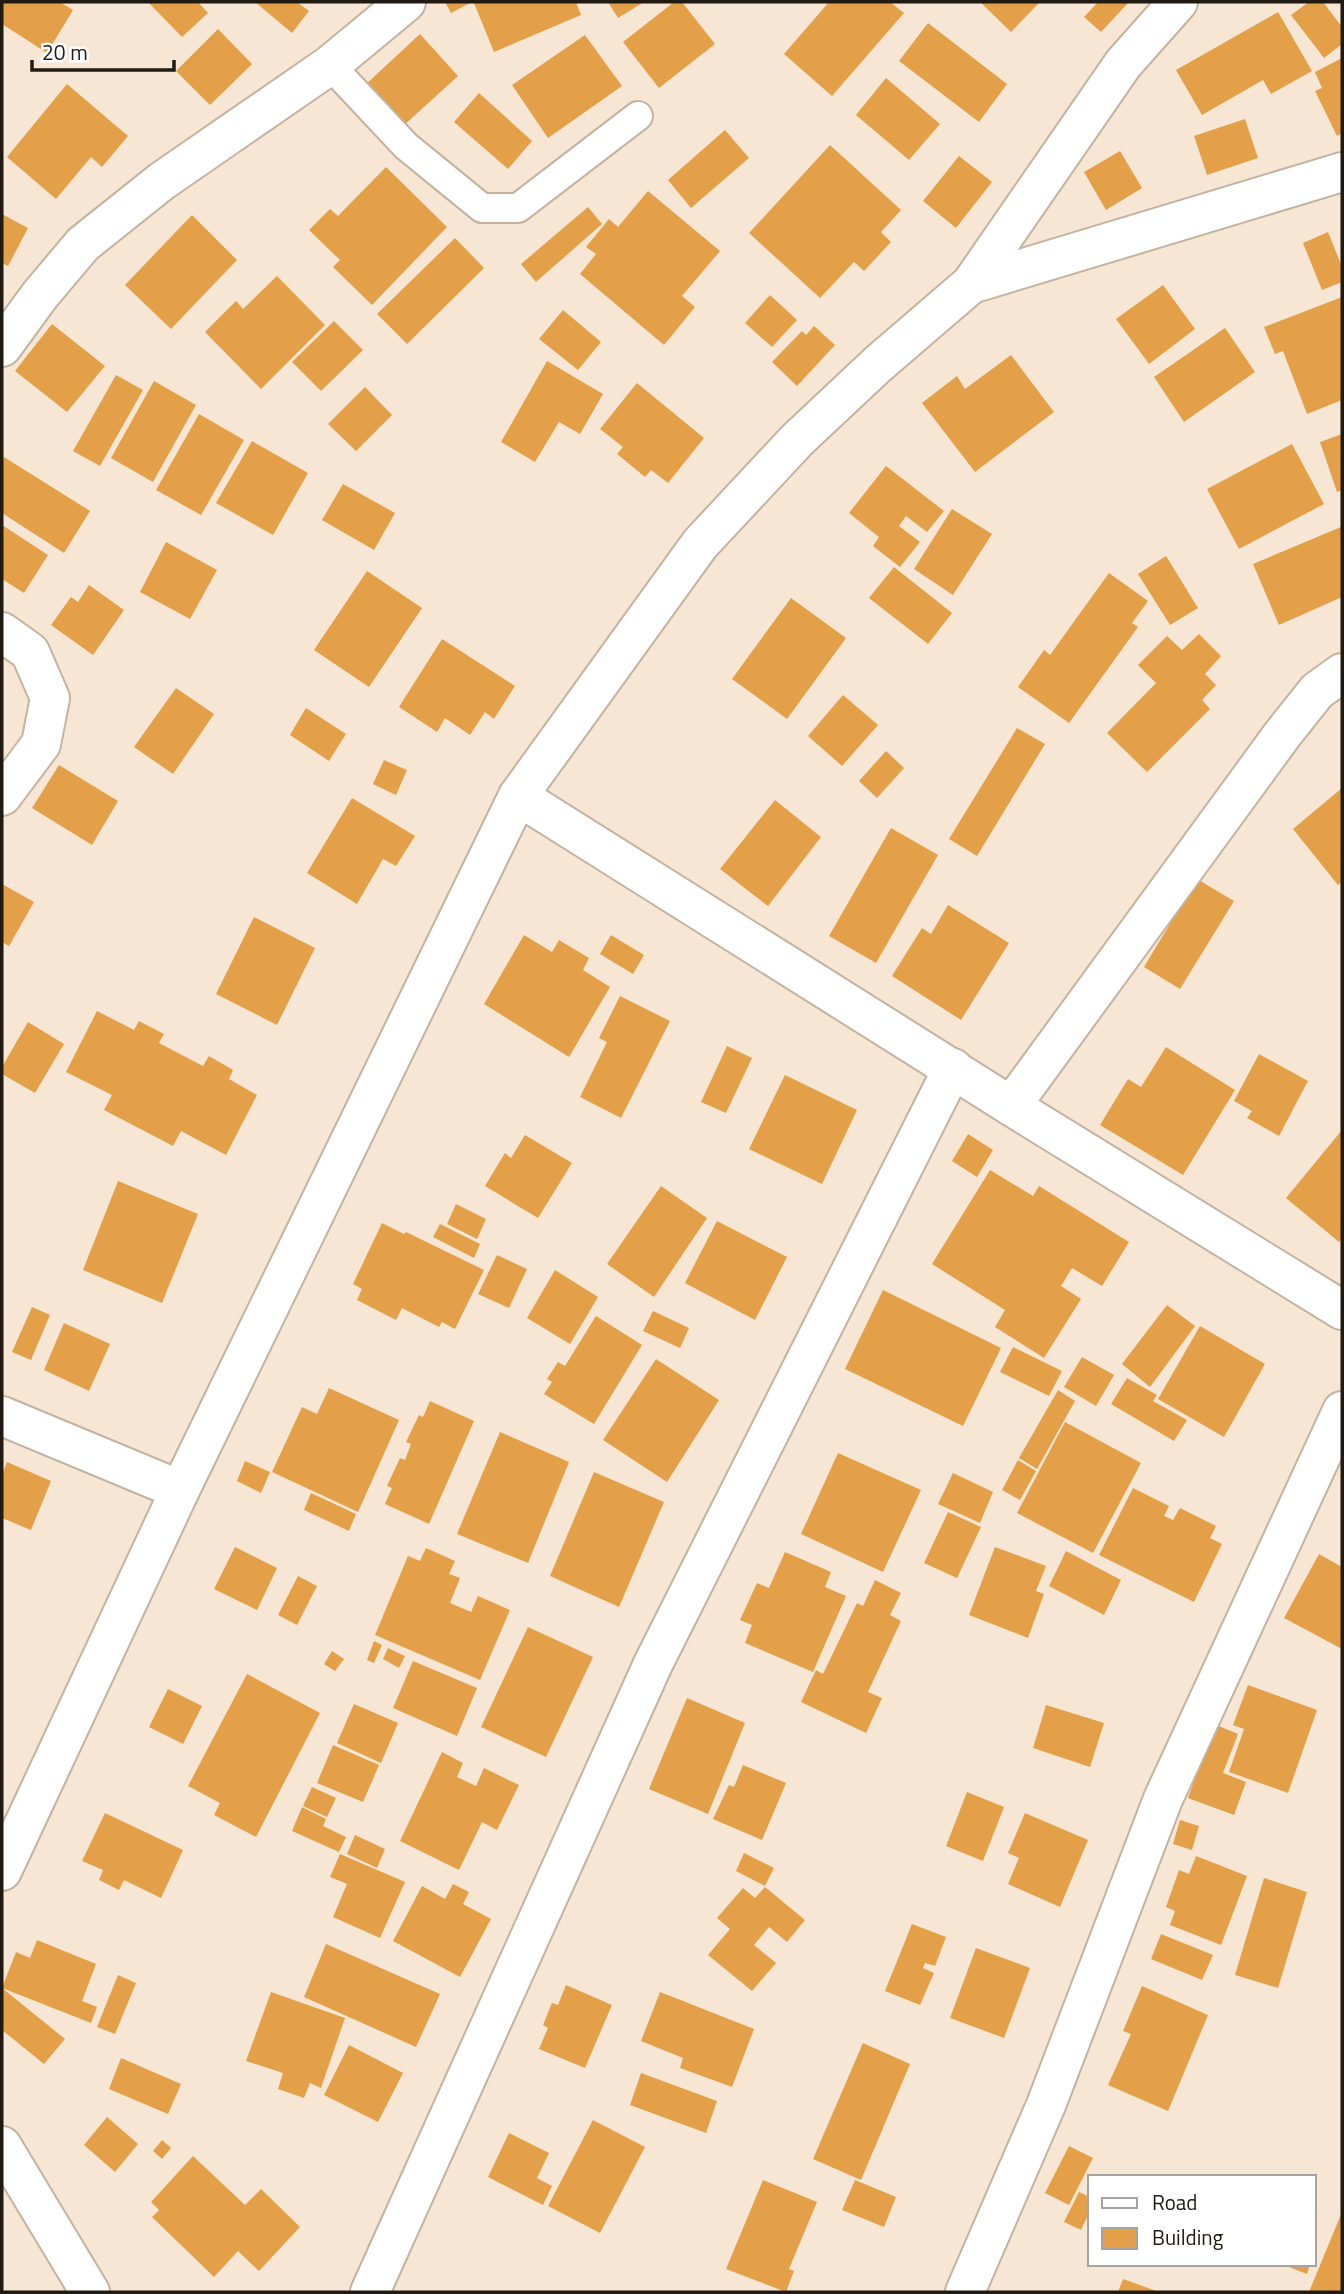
<svg xmlns="http://www.w3.org/2000/svg" width="1344" height="2294" viewBox="0 0 1344 2294" font-family="'Titillium Web',sans-serif">
  <style>
    .building { fill: #e3a049 }
    .lines { fill: none; stroke-linecap: round; stroke-linejoin: round }
    .lane-casing { stroke: #c3b3a1; stroke-width: 32 }
    .street-casing { stroke: #c3b3a1; stroke-width: 42 }
    .secondary-casing { stroke: #c3b3a1; stroke-width: 42 }
    .lane { stroke: #fff; stroke-width: 28 }
    .street { stroke: #fff; stroke-width: 38 }
    .secondary { stroke: #fff; stroke-width: 38 }
  </style>
  <rect width="100%" height="100%" fill="#f7e6d3"/>
  <g class="building">
    <polygon points="2,2 60,2 73,10 47,53 2,24"/>
    <polygon points="148,2 198,2 208,13 182,37"/>
    <polygon points="255,2 297,2 309,11 292,33"/>
    <polygon points="445,2 472,2 451,13"/>
    <polygon points="477,2 576,2 581,15 494,52 474,3"/>
    <polygon points="608,2 644,2 618,18"/>
    <polygon points="674,2 682,2 715,44 659,88 623,42"/>
    <polygon points="829,2 890,2 904,13 832,96 784,54"/>
    <polygon points="980,2 1040,2 1011,32"/>
    <polygon points="1098,2 1129,2 1101,32 1084,17"/>
    <polygon points="1309,2 1323,2 1342,27 1342,44 1324,58 1291,15"/>
    <polygon points="1278,12 1312,71 1271,94 1263,80 1202,115 1176,70"/>
    <polygon points="928,23 1007,84 979,122 899,61"/>
    <polygon points="218,29 252,64 210,105 176,71"/>
    <polygon points="420,34 458,76 402,127 364,86"/>
    <polygon points="585,35 622,86 548,138 512,85"/>
    <polygon points="1342,58 1342,133 1337,136 1315,91 1322,88 1315,72"/>
    <polygon points="886,78 940,124 909,160 856,115"/>
    <polygon points="67,84 128,136 102,167 91,157 56,199 7,157"/>
    <polygon points="479,93 532,141 508,169 454,122"/>
    <polygon points="1245,119 1258,158 1207,175 1194,136"/>
    <polygon points="725,130 749,158 691,208 668,180"/>
    <polygon points="830,145 901,210 881,232 891,242 864,271 854,262 820,298 749,233"/>
    <polygon points="1120,151 1142,188 1106,210 1084,172"/>
    <polygon points="959,156 992,182 956,228 923,201"/>
    <polygon points="386,167 447,227 372,305 333,267 340,260 309,230 330,209 338,216"/>
    <polygon points="648,191 720,251 682,296 695,307 664,345 580,274 596,254 586,247 609,219 618,227"/>
    <polygon points="588,207 602,224 536,282 521,264"/>
    <polygon points="2,214 28,228 8,266 2,263"/>
    <polygon points="192,215 237,260 171,329 125,285"/>
    <polygon points="1328,232 1342,267 1342,282 1322,290 1303,243"/>
    <polygon points="455,238 484,268 407,344 377,314"/>
    <polygon points="277,276 325,325 261,389 205,332 236,301 243,309"/>
    <polygon points="1163,285 1195,329 1149,364 1116,319"/>
    <polygon points="770,295 797,320 772,347 745,323"/>
    <polygon points="1342,297 1342,400 1307,414 1283,351 1275,354 1264,327"/>
    <polygon points="563,310 601,342 578,370 539,339"/>
    <polygon points="334,321 363,350 321,391 292,362"/>
    <polygon points="52,324 105,366 67,412 15,371"/>
    <polygon points="814,326 835,345 797,386 772,362 802,331 806,335"/>
    <polygon points="1225,328 1255,372 1184,422 1154,377"/>
    <polygon points="1011,355 1054,412 975,472 922,403 957,376 965,389"/>
    <polygon points="547,361 603,394 580,434 559,422 535,462 501,442"/>
    <polygon points="116,375 143,390 100,466 73,451"/>
    <polygon points="154,381 196,405 153,482 111,458"/>
    <polygon points="637,383 704,438 668,483 651,470 645,477 617,454 623,447 600,429"/>
    <polygon points="365,387 392,415 356,451 328,424"/>
    <polygon points="199,414 244,440 201,515 156,490"/>
    <polygon points="1342,434 1342,490 1337,492 1320,442"/>
    <polygon points="252,441 308,473 273,535 216,503"/>
    <polygon points="1292,444 1324,504 1239,549 1207,489"/>
    <polygon points="4,457 90,511 64,553 2,513 2,461"/>
    <polygon points="886,466 944,511 927,532 906,516 899,526 920,542 900,567 873,546 879,537 849,513"/>
    <polygon points="343,484 395,513 374,550 322,520"/>
    <polygon points="952,509 992,534 953,595 914,569"/>
    <polygon points="2,525 48,555 24,593 2,579"/>
    <polygon points="1341,527 1342,597 1279,625 1253,564"/>
    <polygon points="166,542 217,570 190,619 140,592"/>
    <polygon points="1166,556 1198,608 1170,625 1138,574"/>
    <polygon points="894,567 952,613 928,644 869,598"/>
    <polygon points="367,571 422,608 369,687 314,650"/>
    <polygon points="1109,573 1148,601 1132,623 1138,627 1069,723 1018,687 1044,650 1050,655"/>
    <polygon points="89,585 124,610 93,655 51,625 71,597 78,602"/>
    <polygon points="791,598 846,638 787,719 732,679"/>
    <polygon points="1199,634 1221,656 1205,674 1216,685 1202,700 1210,709 1147,772 1107,733 1156,683 1138,665 1167,636 1182,650"/>
    <polygon points="442,639 515,686 494,719 485,712 470,735 445,718 437,732 399,707"/>
    <polygon points="176,688 214,714 173,774 134,747"/>
    <polygon points="843,695 878,725 842,766 808,736"/>
    <polygon points="306,708 346,734 329,761 290,735"/>
    <polygon points="1017,728 1045,744 977,856 949,839"/>
    <polygon points="886,751 904,768 877,798 859,781"/>
    <polygon points="384,760 407,770 396,795 373,784"/>
    <polygon points="59,765 118,801 92,845 32,808"/>
    <polygon points="1342,788 1342,882 1338,885 1293,829"/>
    <polygon points="352,798 415,836 396,866 383,859 357,904 307,873"/>
    <polygon points="775,800 821,837 768,906 720,869"/>
    <polygon points="891,828 938,855 876,963 829,936"/>
    <polygon points="1197,879 1234,901 1180,989 1144,967"/>
    <polygon points="2,884 34,902 9,946 2,942"/>
    <polygon points="948,905 1009,943 961,1020 892,976 922,928 931,934"/>
    <polygon points="254,917 315,948 277,1025 216,994"/>
    <polygon points="524,935 552,952 559,940 589,958 583,970 610,987 569,1057 484,1004"/>
    <polygon points="611,935 644,955 633,974 600,954"/>
    <polygon points="620,996 670,1021 621,1118 580,1097 607,1042 599,1038"/>
    <polygon points="97,1011 134,1030 139,1021 164,1034 159,1043 203,1066 209,1056 233,1070 229,1079 257,1095 226,1155 181,1131 173,1146 104,1110 112,1095 66,1072"/>
    <polygon points="28,1022 64,1044 35,1093 2,1074 2,1067"/>
    <polygon points="727,1046 752,1058 726,1113 701,1102"/>
    <polygon points="1166,1047 1235,1090 1183,1175 1100,1125 1128,1079 1141,1087"/>
    <polygon points="1259,1054 1308,1081 1279,1136 1247,1118 1252,1111 1234,1101"/>
    <polygon points="785,1075 857,1110 822,1184 749,1149"/>
    <polygon points="1342,1130 1342,1238 1339,1242 1286,1198"/>
    <polygon points="968,1134 993,1150 977,1177 952,1161"/>
    <polygon points="525,1135 572,1163 538,1218 485,1186 505,1153 511,1158"/>
    <polygon points="990,1170 1033,1196 1039,1186 1129,1242 1102,1286 1072,1268 1061,1286 1081,1299 1044,1358 995,1327 1005,1310 932,1264"/>
    <polygon points="118,1181 198,1214 162,1303 83,1270"/>
    <polygon points="661,1186 707,1218 654,1297 607,1264"/>
    <polygon points="456,1204 486,1219 477,1239 447,1224"/>
    <polygon points="717,1221 787,1257 755,1320 685,1283"/>
    <polygon points="382,1223 404,1234 406,1232 484,1270 455,1329 442,1322 439,1327 402,1308 396,1320 357,1300 362,1289 353,1284"/>
    <polygon points="440,1224 480,1244 474,1258 433,1237"/>
    <polygon points="497,1255 527,1269 509,1308 478,1294"/>
    <polygon points="555,1270 598,1297 570,1344 527,1318"/>
    <polygon points="883,1290 1001,1348 963,1426 845,1369"/>
    <polygon points="1167,1305 1195,1326 1150,1387 1122,1364"/>
    <polygon points="32,1307 50,1315 31,1360 12,1352"/>
    <polygon points="653,1311 689,1328 680,1348 643,1331"/>
    <polygon points="596,1316 642,1345 594,1424 544,1394 552,1382 547,1379 558,1362 565,1366"/>
    <polygon points="64,1323 110,1344 89,1391 44,1370"/>
    <polygon points="1200,1326 1265,1364 1224,1437 1158,1399"/>
    <polygon points="1013,1347 1062,1371 1049,1396 1000,1372"/>
    <polygon points="1082,1357 1114,1375 1096,1406 1064,1387"/>
    <polygon points="656,1359 719,1400 667,1482 603,1440"/>
    <polygon points="1127,1378 1157,1395 1153,1401 1187,1420 1174,1441 1111,1404"/>
    <polygon points="329,1388 399,1420 358,1512 272,1472 302,1407 317,1414"/>
    <polygon points="1058,1390 1075,1401 1037,1469 1019,1458"/>
    <polygon points="430,1401 474,1421 429,1524 385,1504 392,1488 387,1486 400,1458 405,1460 411,1444 406,1442 419,1415 423,1417"/>
    <polygon points="1065,1422 1141,1463 1093,1553 1017,1513"/>
    <polygon points="500,1432 569,1462 528,1563 457,1534"/>
    <polygon points="838,1453 921,1490 883,1572 801,1534"/>
    <polygon points="1018,1460 1036,1471 1020,1500 1002,1490"/>
    <polygon points="245,1461 270,1472 261,1493 237,1481"/>
    <polygon points="7,1462 51,1481 31,1530 2,1518 2,1475"/>
    <polygon points="594,1472 664,1502 619,1607 550,1576"/>
    <polygon points="953,1473 993,1492 980,1523 938,1504"/>
    <polygon points="1133,1488 1169,1506 1164,1516 1173,1520 1180,1508 1216,1526 1210,1538 1222,1544 1194,1602 1099,1555"/>
    <polygon points="311,1493 356,1514 349,1531 304,1510"/>
    <polygon points="948,1512 981,1527 957,1578 924,1563"/>
    <polygon points="235,1547 277,1568 257,1610 214,1589"/>
    <polygon points="995,1547 1046,1566 1036,1591 1044,1594 1028,1638 969,1615"/>
    <polygon points="426,1548 455,1561 449,1574 460,1578 450,1603 471,1612 478,1596 510,1610 480,1680 375,1635 408,1556 420,1561"/>
    <polygon points="1066,1551 1121,1580 1104,1615 1049,1586"/>
    <polygon points="785,1552 831,1572 825,1587 846,1596 813,1672 745,1643 752,1625 740,1620 757,1583 769,1588"/>
    <polygon points="1319,1554 1342,1567 1342,1649 1284,1618"/>
    <polygon points="298,1576 317,1586 297,1625 278,1615"/>
    <polygon points="875,1580 901,1593 890,1615 901,1621 868,1692 882,1698 866,1733 801,1702 816,1670 823,1674 857,1603 863,1606"/>
    <polygon points="528,1627 593,1657 546,1757 481,1727"/>
    <polygon points="374,1641 382,1645 374,1663 367,1660"/>
    <polygon points="388,1648 405,1656 399,1668 383,1659"/>
    <polygon points="332,1651 344,1659 335,1671 324,1664"/>
    <polygon points="413,1661 477,1688 457,1736 393,1708"/>
    <polygon points="247,1674 320,1713 256,1837 214,1815 220,1803 188,1786"/>
    <polygon points="1248,1685 1317,1710 1288,1793 1229,1772 1244,1729 1233,1725"/>
    <polygon points="168,1689 202,1706 183,1744 149,1727"/>
    <polygon points="687,1698 745,1723 708,1814 649,1789"/>
    <polygon points="354,1704 398,1723 381,1763 337,1743"/>
    <polygon points="1046,1705 1104,1723 1090,1767 1033,1748"/>
    <polygon points="1214,1724 1238,1734 1223,1773 1246,1782 1234,1815 1188,1798"/>
    <polygon points="333,1745 379,1765 363,1802 317,1783"/>
    <polygon points="442,1752 463,1763 457,1777 476,1786 484,1768 519,1785 497,1830 482,1822 459,1870 400,1841"/>
    <polygon points="743,1765 786,1783 762,1840 713,1819 729,1785 734,1787"/>
    <polygon points="312,1787 336,1798 327,1817 303,1806"/>
    <polygon points="967,1792 1004,1807 983,1861 946,1846"/>
    <polygon points="302,1807 326,1819 323,1826 346,1837 339,1852 292,1831"/>
    <polygon points="105,1813 183,1850 161,1898 124,1880 119,1890 99,1880 103,1870 82,1861"/>
    <polygon points="1025,1813 1088,1840 1060,1907 1008,1884 1019,1858 1008,1853"/>
    <polygon points="1180,1820 1199,1826 1192,1850 1173,1844"/>
    <polygon points="355,1835 385,1849 377,1868 347,1854"/>
    <polygon points="744,1853 774,1868 765,1886 736,1871"/>
    <polygon points="340,1854 405,1882 380,1938 333,1917 347,1884 330,1877"/>
    <polygon points="1196,1856 1247,1876 1221,1945 1170,1925 1175,1911 1166,1907 1179,1870 1189,1874"/>
    <polygon points="1264,1878 1307,1892 1278,1988 1235,1975"/>
    <polygon points="453,1884 469,1892 463,1904 491,1919 460,1977 393,1941 422,1886 445,1899"/>
    <polygon points="765,1887 805,1920 787,1942 769,1927 754,1945 776,1963 752,1991 708,1955 730,1929 717,1918 743,1888 755,1898"/>
    <polygon points="912,1924 946,1937 935,1966 925,1963 923,1968 934,1973 920,2005 885,1991"/>
    <polygon points="1161,1934 1213,1955 1202,1980 1151,1959"/>
    <polygon points="37,1940 96,1964 82,2001 97,2007 91,2023 2,1988 16,1952 30,1958"/>
    <polygon points="326,1944 440,1994 416,2047 304,1997"/>
    <polygon points="976,1948 1030,1968 1004,2038 950,2018"/>
    <polygon points="118,1975 136,1983 115,2034 97,2027"/>
    <polygon points="566,1985 612,2005 585,2068 539,2049 548,2028 543,2025 552,2003 558,2005"/>
    <polygon points="1142,1986 1208,2015 1168,2111 1108,2085 1131,2034 1123,2031"/>
    <polygon points="2,1988 65,2039 44,2064 2,2030"/>
    <polygon points="271,1992 345,2018 321,2088 310,2083 304,2098 278,2089 283,2073 246,2061"/>
    <polygon points="660,1992 754,2029 732,2087 680,2068 683,2058 641,2041"/>
    <polygon points="863,2043 910,2064 861,2180 813,2159"/>
    <polygon points="349,2045 403,2073 378,2122 324,2095"/>
    <polygon points="121,2058 181,2084 168,2114 109,2089"/>
    <polygon points="641,2073 717,2101 706,2133 630,2105"/>
    <polygon points="107,2117 138,2144 115,2172 84,2145"/>
    <polygon points="593,2120 645,2147 600,2233 548,2206"/>
    <polygon points="509,2133 549,2153 537,2178 552,2186 543,2205 488,2177"/>
    <polygon points="162,2140 171,2148 162,2159 153,2151"/>
    <polygon points="1069,2146 1093,2158 1069,2205 1045,2193"/>
    <polygon points="193,2156 245,2205 261,2189 300,2227 259,2271 238,2251 214,2277 152,2217 159,2210 151,2202"/>
    <polygon points="763,2180 817,2202 789,2269 794,2271 786,2292 726,2269"/>
    <polygon points="855,2180 896,2197 884,2227 842,2210"/>
    <polygon points="1079,2192 1090,2197 1090,2211 1081,2230 1064,2222"/>
    <polygon points="1342,2212 1342,2292 1309,2292"/>
    <polygon points="1281,2264 1310,2264 1307,2274"/>
    <polygon points="1123,2279 1159,2292 1118,2292"/>
  </g>
  <g class="lines">
    <defs>
      <polyline id="lane" points="330,65 406,146 482,208 518,208 638,116"/>
      <g id="street">
        <polyline points="971,284 1342,172"/>
        <polyline points="2,347 40,295 83,244 162,181 330,65 406,2"/>
        <polyline points="2,632 30,652 50,698 41,744 2,796"/>
        <polyline points="518,796 1011,1106 1342,1310"/>
        <polyline points="1011,1106 1282,735 1317,691 1342,673"/>
        <polyline points="2,1416 180,1490"/>
        <polyline points="2,1871 180,1490 518,796 700,544 797,440 878,364 971,284 1123,64 1178,2"/>
        <polyline points="370,2292 653,1664 953,1068"/>
        <polyline points="965,2292 1046,2105 1163,1799 1342,1411"/>
      </g>
      <polyline id="secondary" points="2,2146 90,2292"/>
    </defs>
    <use href="#lane" class="lane-casing"/>
    <use href="#street" class="street-casing"/>
    <use href="#secondary" class="secondary-casing"/>
    <use href="#lane" class="lane"/>
    <use href="#street" class="street"/>
    <use href="#secondary" class="secondary"/>
  </g>
  <rect width="1344" height="2294" fill="none" stroke="#201a13" stroke-width="7"/>
  <rect x="1088" y="2175" width="228" height="91" fill="#ffffff" stroke="#a6a3a1" stroke-width="2"/>
  <rect x="1102" y="2198" width="35" height="10" fill="#ffffff" stroke="#a6a3a1" stroke-width="2"/>
  <text x="1152" y="2210" font-size="21" fill="#201a13">Road</text>
  <rect x="1102" y="2228" width="35" height="21" fill="#e3a049" stroke="#a6a3a1" stroke-width="2"/>
  <text x="1152" y="2245" font-size="21" fill="#201a13">Building</text>
  <path d="M32 60v10h142v-10" fill="none" stroke="#201a13" stroke-width="3.5"/>
  <text x="42" y="60" font-size="21" fill="#201a13" stroke="#ffffff" stroke-width="5" paint-order="stroke">20 m</text>
</svg>
